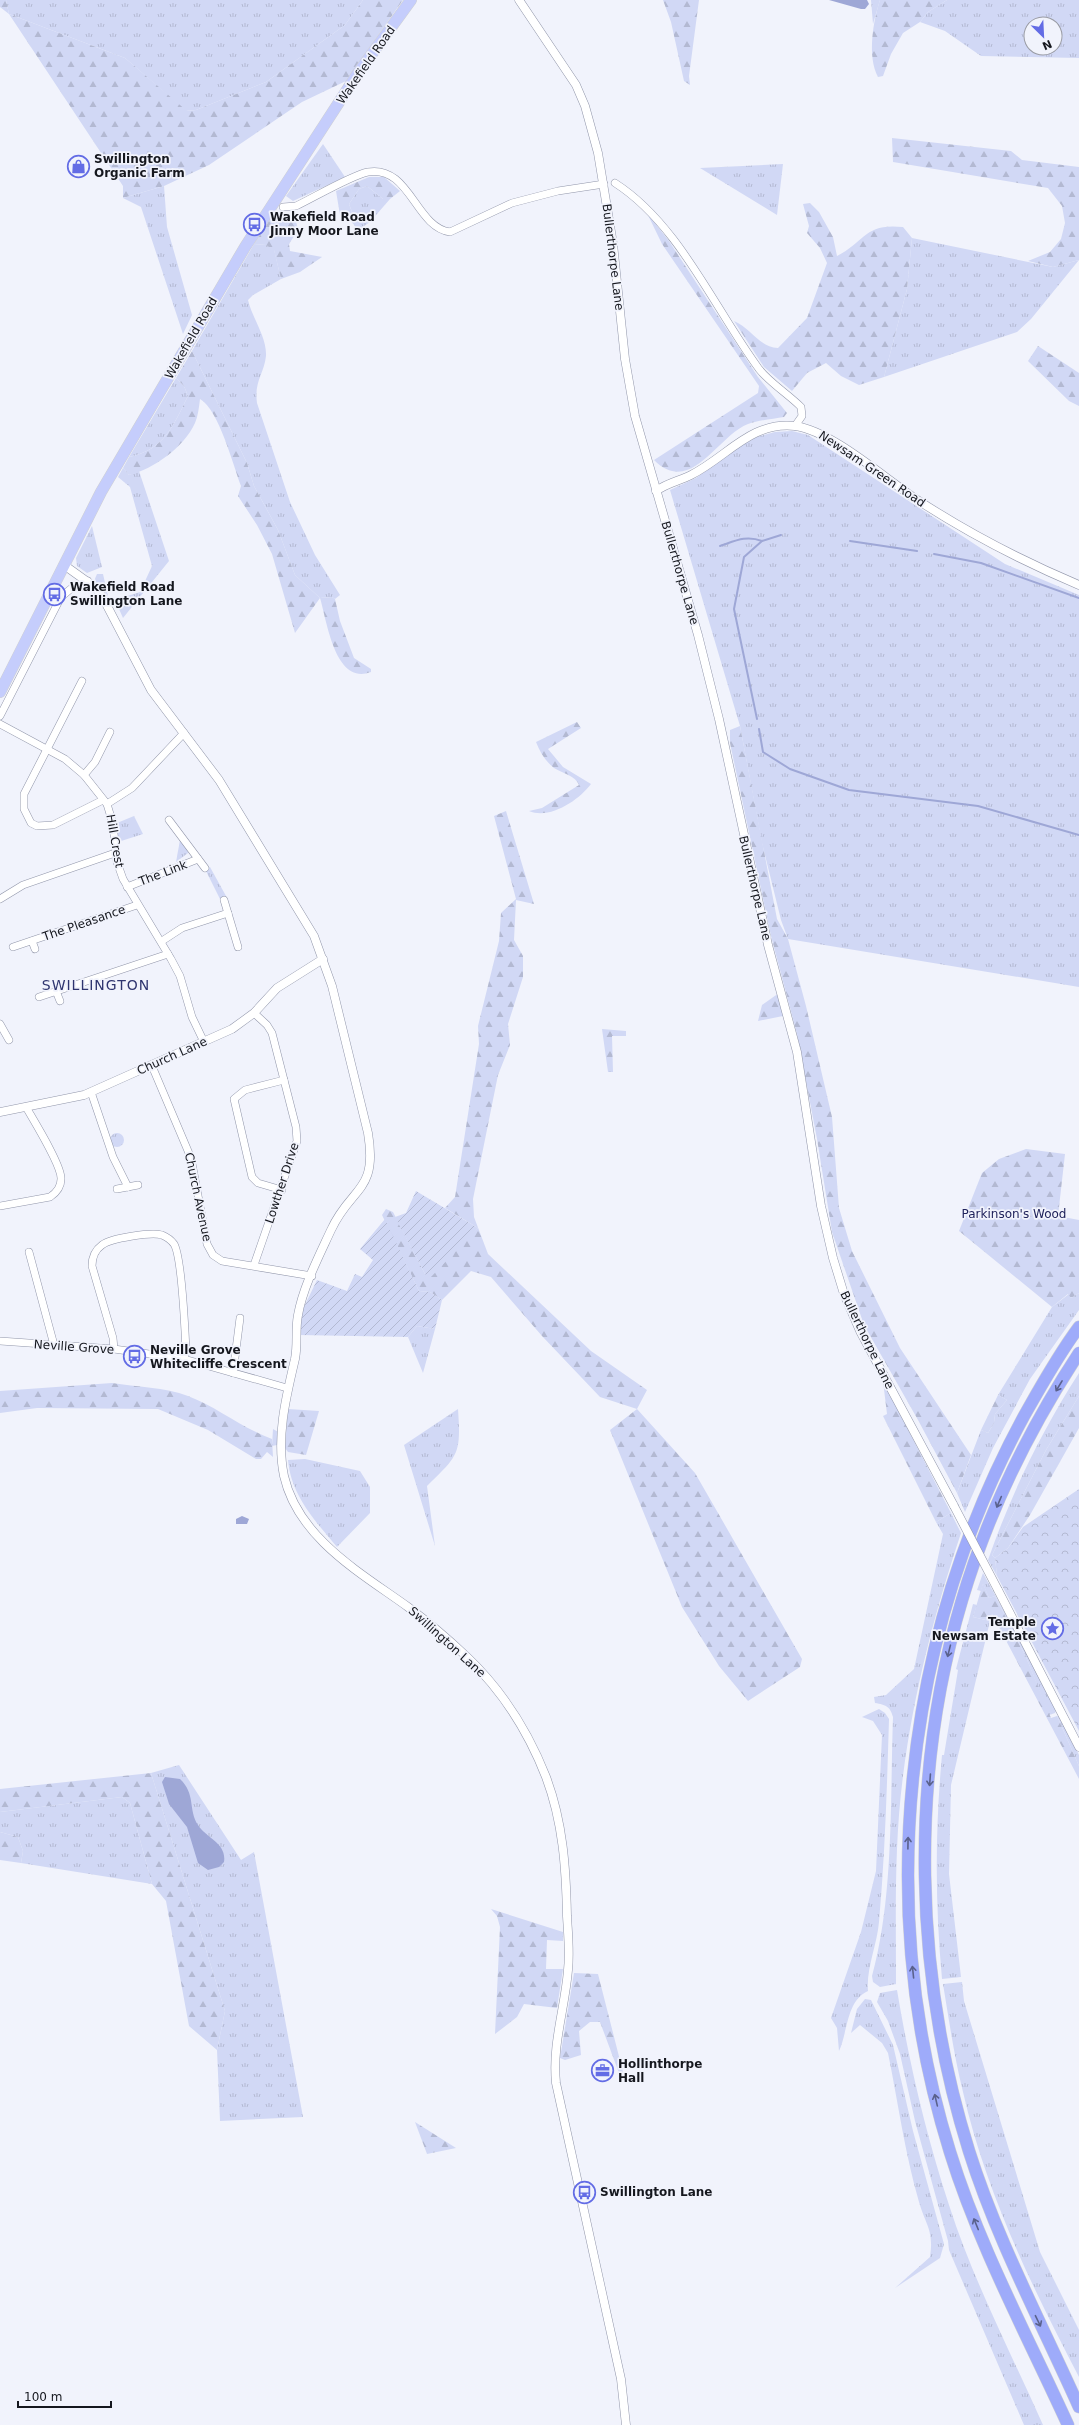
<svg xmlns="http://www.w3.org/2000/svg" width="1079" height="2425" viewBox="0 0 1079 2425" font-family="'DejaVu Sans',sans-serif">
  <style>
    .grass { fill: url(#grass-tufts); fill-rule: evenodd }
    .forest { fill: url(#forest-firs) }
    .park { fill: url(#park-crowns) }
    .garden { fill: url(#garden-furrows) }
    .water { fill: #9ea7d6 }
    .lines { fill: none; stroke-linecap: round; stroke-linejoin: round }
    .stream { stroke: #9ea7d6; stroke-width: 2 }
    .minor-casing { stroke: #9196aa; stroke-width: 8 }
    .tertiary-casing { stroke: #9196aa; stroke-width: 9 }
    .primary-casing { stroke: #d0d1d2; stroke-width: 12 }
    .motorway-casing { stroke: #d0d1d2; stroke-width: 13 }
    .minor { stroke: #fff; stroke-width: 7 }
    .tertiary { stroke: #fff; stroke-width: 8 }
    .primary { stroke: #c5cdfc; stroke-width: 11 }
    .motorway { stroke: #9eabfa; stroke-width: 12 }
    .tertiary-bridge-casing { stroke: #9196aa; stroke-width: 9; stroke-linecap: butt }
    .tertiary-bridge { stroke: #fff; stroke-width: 8 }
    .oneway { stroke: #5a618c }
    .labels { text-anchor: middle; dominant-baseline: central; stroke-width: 3.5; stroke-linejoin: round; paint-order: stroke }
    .street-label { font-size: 12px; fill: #15171e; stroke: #f1f3fc }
    .poi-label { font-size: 12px; font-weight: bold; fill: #15171e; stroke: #f1f3fc; text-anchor: start }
    .park-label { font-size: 12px; fill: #20235c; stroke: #f1f3fc }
    .quarter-label { font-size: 14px; letter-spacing: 1px; fill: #2f356f; stroke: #f1f3fc }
  </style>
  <defs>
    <pattern id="grass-tufts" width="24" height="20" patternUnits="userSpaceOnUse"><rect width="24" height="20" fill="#d1d8f5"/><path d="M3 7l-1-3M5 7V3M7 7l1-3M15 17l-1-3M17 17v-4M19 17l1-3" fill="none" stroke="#b3b9d2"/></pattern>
    <pattern id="forest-firs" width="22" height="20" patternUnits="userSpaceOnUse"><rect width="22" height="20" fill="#d1d8f5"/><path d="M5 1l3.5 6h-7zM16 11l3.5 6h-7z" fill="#b3b9d2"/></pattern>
    <pattern id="park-crowns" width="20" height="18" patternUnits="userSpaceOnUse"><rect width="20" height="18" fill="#d1d8f5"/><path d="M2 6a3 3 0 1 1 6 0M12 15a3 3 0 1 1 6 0" fill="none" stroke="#b3b9d2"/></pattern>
    <pattern id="garden-furrows" width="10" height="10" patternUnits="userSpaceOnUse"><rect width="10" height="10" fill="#d1d8f5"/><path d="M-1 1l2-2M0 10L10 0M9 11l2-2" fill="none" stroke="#b3b9d2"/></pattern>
  </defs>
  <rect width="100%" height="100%" fill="#f1f3fc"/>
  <g class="grass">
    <polygon points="6,0 363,0 345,25 266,82 196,110 186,111 125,58 9,14"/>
    <polygon points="871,0 880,0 873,24"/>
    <path d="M947,0H1079V58L981,56L945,31L920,22L928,12ZM1031,24H1055V48H1031Z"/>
    <polygon points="323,144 345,177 293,201 286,196"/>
    <polygon points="783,164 777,215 700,168"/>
    <polygon points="164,186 167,227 192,315 183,334 141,207 123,198"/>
    <polygon points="367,186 383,199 390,199 370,222 358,230 355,226 355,220 349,204 359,189"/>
    <polygon points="912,238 1053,267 1079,260 1031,319 1017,332 884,377 907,289"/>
    <path d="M254,244L266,245L274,249L281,279L253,295L248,300C252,318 267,337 266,356C264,374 254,381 257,403L290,502L315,555L340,595L335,599L332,597L320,598L295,575L278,530L254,486L247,463L192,351Z"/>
    <path d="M176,378L184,386L188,396C173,426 164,450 129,457Z"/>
    <polygon points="792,431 808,435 1005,564 1079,595 1079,987 788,939 781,920 762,843 740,726 670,490 696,478 736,448 757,437 775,432"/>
    <polygon points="123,468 129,475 139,471 169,561 123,618 115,600 140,592 152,566 130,487 118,477"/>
    <polygon points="92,526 102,567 87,573 77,566 76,558"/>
    <polygon points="97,574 103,574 108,596 94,581"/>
    <polygon points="134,816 143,834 118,842 117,823"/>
    <polygon points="180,840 187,849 188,853 176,862"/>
    <polygon points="210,867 226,896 220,899 205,869"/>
    <circle cx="117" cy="1140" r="7"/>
    <polygon points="1079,1293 1079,1310 1030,1379 993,1448 965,1512 957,1493 981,1430 988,1433 994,1423 995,1414 1007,1400 998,1395 1052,1307 1069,1294 1071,1298"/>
    <polygon points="417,1326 435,1329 423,1373 408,1337"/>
    <path d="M1079,1373V1396L1046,1450L992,1555L995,1558L997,1576L988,1560C1011,1494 1041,1432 1079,1373Z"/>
    <path d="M458,1409C461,1454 459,1455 427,1486L435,1546L404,1445Z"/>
    <polygon points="273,1429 280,1433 280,1442 277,1445 272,1446"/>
    <path d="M305,1459L360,1471L370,1487V1513L337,1547C315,1521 291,1495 288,1460Z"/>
    <path d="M951,1513L961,1533C934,1615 914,1691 903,1776C894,1845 896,1915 896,1984L880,1987L873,1982L872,1976C894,1896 890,1800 893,1717C890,1706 886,1705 875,1703L874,1697L886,1695L914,1669L943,1534L936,1522Z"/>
    <polygon points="983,1573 1057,1708 1055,1713 1049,1715 1026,1657 995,1596 989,1598 983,1584 981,1591 977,1590"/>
    <path d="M973,1604L977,1605L973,1617L990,1621L951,1785L949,1874L961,1977L942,1979C935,1904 935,1830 942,1755H944L958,1670L956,1669Z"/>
    <path d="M879,1709L885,1713L889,1719C887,1787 885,1855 879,1922C877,1945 866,1969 868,1991C846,2001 848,2032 839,2051L837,2028L831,2018L861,1932L876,1871L882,1735L873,1721L862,1717Z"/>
    <polygon points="1057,1716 1061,1717 1079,1755 1079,1766"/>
    <polygon points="179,1765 241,1860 254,1852 303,2117 220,2121 217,2050 225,2011 151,1773"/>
    <polygon points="122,1797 130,1803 152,1884 21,1863 23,1851 18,1837 0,1832 0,1812"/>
    <path d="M962,1982L964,2001L1040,2252L1079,2330V2377C1032,2287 986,2193 963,2092C954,2056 949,2020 943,1984Z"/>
    <path d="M897,1990C909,2062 926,2135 949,2205C973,2280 1011,2353 1043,2425H1024L949,2250L948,2241L915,2121L900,2054L888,2021L877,2002L880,1993Z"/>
    <path d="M865,1999L871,2000L893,2045L913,2131L944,2244L940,2258L895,2288L930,2257C934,2230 926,2226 919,2202C905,2154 898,2102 888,2053L882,2043L860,2025L851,2033L857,2009Z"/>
  </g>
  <g class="forest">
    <polygon points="0,0 6,0 9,14 125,58 187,111 196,110 266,82 345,25 363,0 403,0 346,81 302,102 209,165 164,186 123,198 123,186 9,14 0,7"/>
    <polygon points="663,0 699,0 689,76 690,85 684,81 671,22"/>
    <path d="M880,0H947L928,12L920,22L903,33L891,54L883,76L878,77C867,57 873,21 880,0Z"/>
    <polygon points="892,138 1011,151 1022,160 1079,167 1079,260 1053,267 1028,261 1050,252 1061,239 1065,223 1062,206 1048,188 893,162"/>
    <polygon points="369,177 384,177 400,191 390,199 383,199 367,186 359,189 349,204 355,220 355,226 349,219 340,215 336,191"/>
    <path d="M810,203L819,212L833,237L837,256C866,241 864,223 903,227L912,238L907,289L884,377L859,385L841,376L826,363L807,373L792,391L764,367L734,321C751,328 759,347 778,348L807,318L827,263L820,248L807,233L809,226L803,204Z"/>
    <path d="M647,213L669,241L758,377L787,413L784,417C773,419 759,420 748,424C717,436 691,497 654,460L758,393L759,386L662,244Z"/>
    <polygon points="272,214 281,219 296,221 298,230 289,244 290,251 322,257 300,272 281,279 274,250 266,245 254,244"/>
    <polygon points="1038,346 1079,373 1079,406 1069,401 1028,361"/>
    <path d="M192,351L247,463L254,486L278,530L295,575L320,598L332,597L335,599L340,621L354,658L371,669V672C335,686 327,621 320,598L295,633L272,554L257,525L238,496L241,486C233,465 219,410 200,399C199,407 198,416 195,423C184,447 154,469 129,475L123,468L129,457C164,450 173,426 188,396L184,386L176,378Z"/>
    <path d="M577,722L581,728L548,749L563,767L591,784C579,800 550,820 529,811L542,808L579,785C576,776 562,773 554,768C545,761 540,752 536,742Z"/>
    <polygon points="740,726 777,919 788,939 806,1006 832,1117 839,1208 852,1251 900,1348 971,1455 957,1493 918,1420 864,1325 832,1232 817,1139 797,1034 771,936 730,743 730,730"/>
    <polygon points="506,811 534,904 516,900 514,940 523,956 523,977 508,1024 510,1045 498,1075 473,1199 474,1217 488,1254 591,1351 647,1390 637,1409 695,1473 802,1659 800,1667 748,1701 719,1666 682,1607 610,1430 637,1409 600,1397 542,1336 491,1277 471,1271 442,1300 430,1292 419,1291 382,1215 386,1209 393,1212 425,1274 478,1228 445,1208 455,1197 479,1044 478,1026 499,941 501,913 516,899 494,816"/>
    <polygon points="779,993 783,1016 758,1021 762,1005"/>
    <polygon points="602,1029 626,1031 626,1036 612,1036 613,1072 608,1072"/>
    <polygon points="1026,1149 1065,1154 1058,1216 1079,1220 1079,1293 1071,1298 1068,1294 1052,1307 959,1231 982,1173 999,1159"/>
    <polygon points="883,1381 951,1513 936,1522 883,1416 887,1414"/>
    <path d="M112,1383C136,1387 165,1387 188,1396C217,1407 242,1428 272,1439L273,1457L267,1452L261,1459H256L208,1430L158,1409L37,1408L0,1413V1391Z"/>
    <polygon points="998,1395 1007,1400 995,1414 994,1423 988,1433 981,1430"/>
    <polygon points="1079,1396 1079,1428 1030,1515 1008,1548 995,1558 992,1555 1046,1450"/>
    <polygon points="288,1409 319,1411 306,1455 288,1452 285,1448"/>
    <polygon points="983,1583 989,1598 995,1596 1026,1657 1051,1718 1057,1716 1079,1766 1079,1779 992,1614 990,1621 973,1617"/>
    <polygon points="151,1773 225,2011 217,2050 189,2026 166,1901 152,1884 130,1803 122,1797 0,1812 0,1789"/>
    <polygon points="0,1832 18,1837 23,1851 21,1863 0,1860"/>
    <polygon points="491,1909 563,1932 563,1941 547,1940 546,1969 563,1969 557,2008 524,2004 517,2017 495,2034 500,1927 497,1916"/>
    <polygon points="574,1973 598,1974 625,2080 622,2081 600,2022 590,2022 579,2031 581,2055 565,2060 560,2058"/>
    <polygon points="415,2122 456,2148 427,2154"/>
  </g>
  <polygon class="park" points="1079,1489 1079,1731 997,1576 995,1558 1008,1548 1023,1527"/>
  <g class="garden">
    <polygon points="416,1191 478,1228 430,1278 425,1274 395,1217 406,1213"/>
    <polygon points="385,1219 419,1291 430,1292 442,1300 435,1329 417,1326 408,1337 299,1335 302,1311 317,1280 347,1291 355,1274 362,1277 373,1260 360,1249"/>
  </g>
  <g class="water">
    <polygon points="829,0 867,0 869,4 865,9 861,9"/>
    <polygon points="242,1516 249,1519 247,1524 236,1524 236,1519"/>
    <path d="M165,1777L180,1779C196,1794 188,1810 198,1825C206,1838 227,1843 224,1862L219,1867L208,1870L198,1863L187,1827L169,1804L162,1782Z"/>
  </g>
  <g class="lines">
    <g class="stream">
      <polyline points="850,541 917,551"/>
      <path d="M720,546C735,541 746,535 762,541"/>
      <polyline points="934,554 981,563 1079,598"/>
      <polyline points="757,719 734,609 744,557 762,541 781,535"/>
      <polyline points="759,729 763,752 790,769 849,790 978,806 1079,835"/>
    </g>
    <defs>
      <g id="minor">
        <path d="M615,183C679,224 714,308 759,369C770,383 788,394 801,407L802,416L795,426"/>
        <path d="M283,207L296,206C313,198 352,175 368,172C410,165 415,227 450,232L512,203L558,191L604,184"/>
        <polyline points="82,681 24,794 24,809 31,823 37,826 53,825 103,800"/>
        <polyline points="0,716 61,597 73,587 88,581"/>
        <polyline points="0,724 65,759 84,775 107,804 113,824 117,862 123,879 171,959 180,976 192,1017 204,1042"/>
        <polyline points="84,775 95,762 110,732"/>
        <polyline points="107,804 132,788 184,733"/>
        <polyline points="169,820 205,868"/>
        <polyline points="127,887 198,859"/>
        <polyline points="0,899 23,885 115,853"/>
        <polyline points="224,900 238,947"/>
        <polyline points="32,941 35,949"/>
        <polyline points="162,941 182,928 228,913"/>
        <polyline points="13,947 137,905"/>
        <polyline points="56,991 60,1001"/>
        <polyline points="39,997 168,954"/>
        <polyline points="254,1013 267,1025 272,1033 296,1127 297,1141 254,1265"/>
        <polyline points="0,1024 9,1040"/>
        <polyline points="152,1066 191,1158 207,1244 213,1255 222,1261 312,1276"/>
        <polyline points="91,1092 113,1157 128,1187"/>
        <polyline points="117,1189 138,1185"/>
        <polyline points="282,1190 258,1183 252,1177 234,1099 245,1090 284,1080"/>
        <path d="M0,1206L50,1197C56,1193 61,1187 61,1179C62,1166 34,1121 26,1107"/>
        <polyline points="29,1252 54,1345"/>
        <polyline points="0,1341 114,1349 184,1359 287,1388"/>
        <path d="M114,1349L113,1338L92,1266C92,1257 95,1250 102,1245C111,1238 151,1232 162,1235C167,1237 171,1240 174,1244C182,1257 185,1331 186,1351L184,1359"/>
        <polyline points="233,1373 240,1318"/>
      </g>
      <g id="tertiary">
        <polyline points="519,0 576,85 585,106 598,153 613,244 625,359 635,416 698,635 719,719 768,945 797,1052 821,1206 833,1258 844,1294 860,1331 954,1506"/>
        <path d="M656,491C667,483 679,481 691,475C727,457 751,421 795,426C832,431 884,478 916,499C968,533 1022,561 1079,585"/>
        <path d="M64,565L96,588L103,598L151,690L219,780L314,936L332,986L368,1133C378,1193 351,1186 331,1230C319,1256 303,1287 298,1315C295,1330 298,1344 295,1359C286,1397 276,1437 284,1476C298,1538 361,1573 408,1607C428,1622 448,1639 466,1656C502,1690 528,1731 546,1777C563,1822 566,1868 567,1916C568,1934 570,1952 568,1970C565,2008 552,2044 556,2083L621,2379L626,2425"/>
        <polyline points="0,1112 84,1095 232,1029 254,1013 277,988 323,959"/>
        <polyline points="998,1590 1079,1747"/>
      </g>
      <polyline id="primary" points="0,692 101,492 245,247 358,73 411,0"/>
      <g id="motorway">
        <path d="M1079,1353C1029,1429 988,1513 962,1600C909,1777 914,1975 969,2151C997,2240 1041,2322 1079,2407"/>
        <path d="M1068,2425C1027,2335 979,2246 950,2152C874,1908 903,1639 1024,1416C1041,1386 1058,1355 1079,1327"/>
      </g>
    </defs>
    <use href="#minor" class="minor-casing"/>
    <use href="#tertiary" class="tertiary-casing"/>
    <use href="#primary" class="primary-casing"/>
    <use href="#motorway" class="motorway-casing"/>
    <use href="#minor" class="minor"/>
    <use href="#tertiary" class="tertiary"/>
    <use href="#primary" class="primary"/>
    <use href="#motorway" class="motorway"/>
    <defs>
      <polyline id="tertiary-bridge" points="954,1506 998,1590"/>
    </defs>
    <use href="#tertiary-bridge" class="tertiary-bridge-casing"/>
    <use href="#tertiary-bridge" class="tertiary-bridge"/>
  </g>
  <defs><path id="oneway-shaft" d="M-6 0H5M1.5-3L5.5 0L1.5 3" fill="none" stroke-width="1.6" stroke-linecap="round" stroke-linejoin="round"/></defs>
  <g class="oneway">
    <use href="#oneway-shaft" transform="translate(1059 1386) rotate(121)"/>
    <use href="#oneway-shaft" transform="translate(999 1502) rotate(113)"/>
    <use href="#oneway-shaft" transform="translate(949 1651) rotate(104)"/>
    <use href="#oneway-shaft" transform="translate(930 1780) rotate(94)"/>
    <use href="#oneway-shaft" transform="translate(908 1843) rotate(-89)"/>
    <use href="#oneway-shaft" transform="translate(913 1972) rotate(-96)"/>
    <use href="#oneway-shaft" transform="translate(936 2100) rotate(-103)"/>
    <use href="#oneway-shaft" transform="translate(976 2224) rotate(-112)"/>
    <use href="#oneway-shaft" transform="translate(1038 2321) rotate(64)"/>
  </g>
  <defs>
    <symbol id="shop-ring" viewBox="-11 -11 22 22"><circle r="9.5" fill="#f1f3fc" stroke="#636ce5" stroke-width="1.5"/><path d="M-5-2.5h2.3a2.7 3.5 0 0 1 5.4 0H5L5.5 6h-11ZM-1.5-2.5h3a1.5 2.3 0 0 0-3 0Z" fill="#636ce5"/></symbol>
    <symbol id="bus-ring" viewBox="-11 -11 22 22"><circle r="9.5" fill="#f1f3fc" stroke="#636ce5" stroke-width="1.5"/><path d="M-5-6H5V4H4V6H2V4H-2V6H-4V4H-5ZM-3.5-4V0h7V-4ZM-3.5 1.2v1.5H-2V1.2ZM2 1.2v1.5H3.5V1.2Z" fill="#636ce5"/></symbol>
    <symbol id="sight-ring" viewBox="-11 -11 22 22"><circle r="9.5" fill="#f1f3fc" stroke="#636ce5" stroke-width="1.5"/><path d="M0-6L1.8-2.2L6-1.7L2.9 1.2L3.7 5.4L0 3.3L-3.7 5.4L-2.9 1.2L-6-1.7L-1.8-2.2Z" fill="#636ce5"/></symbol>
    <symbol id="office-ring" viewBox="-11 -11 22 22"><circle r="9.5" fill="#f1f3fc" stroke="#636ce5" stroke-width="1.5"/><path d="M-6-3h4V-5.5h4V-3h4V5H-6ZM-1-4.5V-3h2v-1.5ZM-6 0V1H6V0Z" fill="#636ce5"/></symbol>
  </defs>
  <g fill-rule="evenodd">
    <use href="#shop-ring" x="66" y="154" width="25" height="25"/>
    <use href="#bus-ring" x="242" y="212" width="25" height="25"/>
    <use href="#bus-ring" x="42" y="582" width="25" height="25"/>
    <use href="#bus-ring" x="122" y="1344" width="25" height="25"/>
    <use href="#sight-ring" x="1040" y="1616" width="25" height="25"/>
    <use href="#office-ring" x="590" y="2058" width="25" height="25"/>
    <use href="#bus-ring" x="572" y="2180" width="25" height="25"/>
  </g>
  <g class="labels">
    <g class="street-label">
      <text transform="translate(366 65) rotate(-55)">Wakefield Road</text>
      <text transform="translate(613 257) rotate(83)">Bullerthorpe Lane</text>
      <text transform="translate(191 338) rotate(-60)">Wakefield Road</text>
      <text transform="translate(872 469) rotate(34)">Newsam Green Road</text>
      <text transform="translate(680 573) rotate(74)">Bullerthorpe Lane</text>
      <text transform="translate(115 841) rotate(80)">Hill Crest</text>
      <text transform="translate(163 873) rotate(-21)">The Link</text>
      <text transform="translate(755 888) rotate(77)">Bullerthorpe Lane</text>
      <text transform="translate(84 923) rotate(-19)">The Pleasance</text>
      <text transform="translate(172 1056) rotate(-24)">Church Lane</text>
      <text transform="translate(282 1183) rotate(-72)">Lowther Drive</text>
      <text transform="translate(198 1197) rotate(78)">Church Avenue</text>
      <text transform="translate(867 1340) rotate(64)">Bullerthorpe Lane</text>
      <text transform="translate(74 1347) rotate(4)">Neville Grove</text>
      <text transform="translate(447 1642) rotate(42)">Swillington Lane</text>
    </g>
    <g class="poi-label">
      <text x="94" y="159">Swillington<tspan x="94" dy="14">Organic Farm</tspan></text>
      <text x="270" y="217">Wakefield Road<tspan x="270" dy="14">Jinny Moor Lane</tspan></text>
      <text x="70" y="587">Wakefield Road<tspan x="70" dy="14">Swillington Lane</tspan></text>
      <text x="150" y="1350">Neville Grove<tspan x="150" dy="14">Whitecliffe Crescent</tspan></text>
      <text x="1036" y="1622" text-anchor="end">Temple<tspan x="1036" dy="14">Newsam Estate</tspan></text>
      <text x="618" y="2064">Hollinthorpe<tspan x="618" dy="14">Hall</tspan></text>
      <text x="600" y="2192">Swillington Lane</text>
    </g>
    <g class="park-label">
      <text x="1014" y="1214">Parkinson's Wood</text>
    </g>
    <g class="quarter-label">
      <text x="96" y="985">SWILLINGTON</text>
    </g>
  </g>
  <g transform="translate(1043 36) rotate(156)"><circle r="19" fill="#f1f3fc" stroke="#999ba3"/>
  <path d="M0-3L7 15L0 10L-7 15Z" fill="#636ce5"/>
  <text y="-6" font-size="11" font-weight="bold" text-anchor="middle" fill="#15171e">N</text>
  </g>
  <path d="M18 2401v6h93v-6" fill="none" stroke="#15171e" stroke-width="2"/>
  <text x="24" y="2401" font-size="12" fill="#15171e" stroke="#f1f3fc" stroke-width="3" paint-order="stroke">100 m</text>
</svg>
